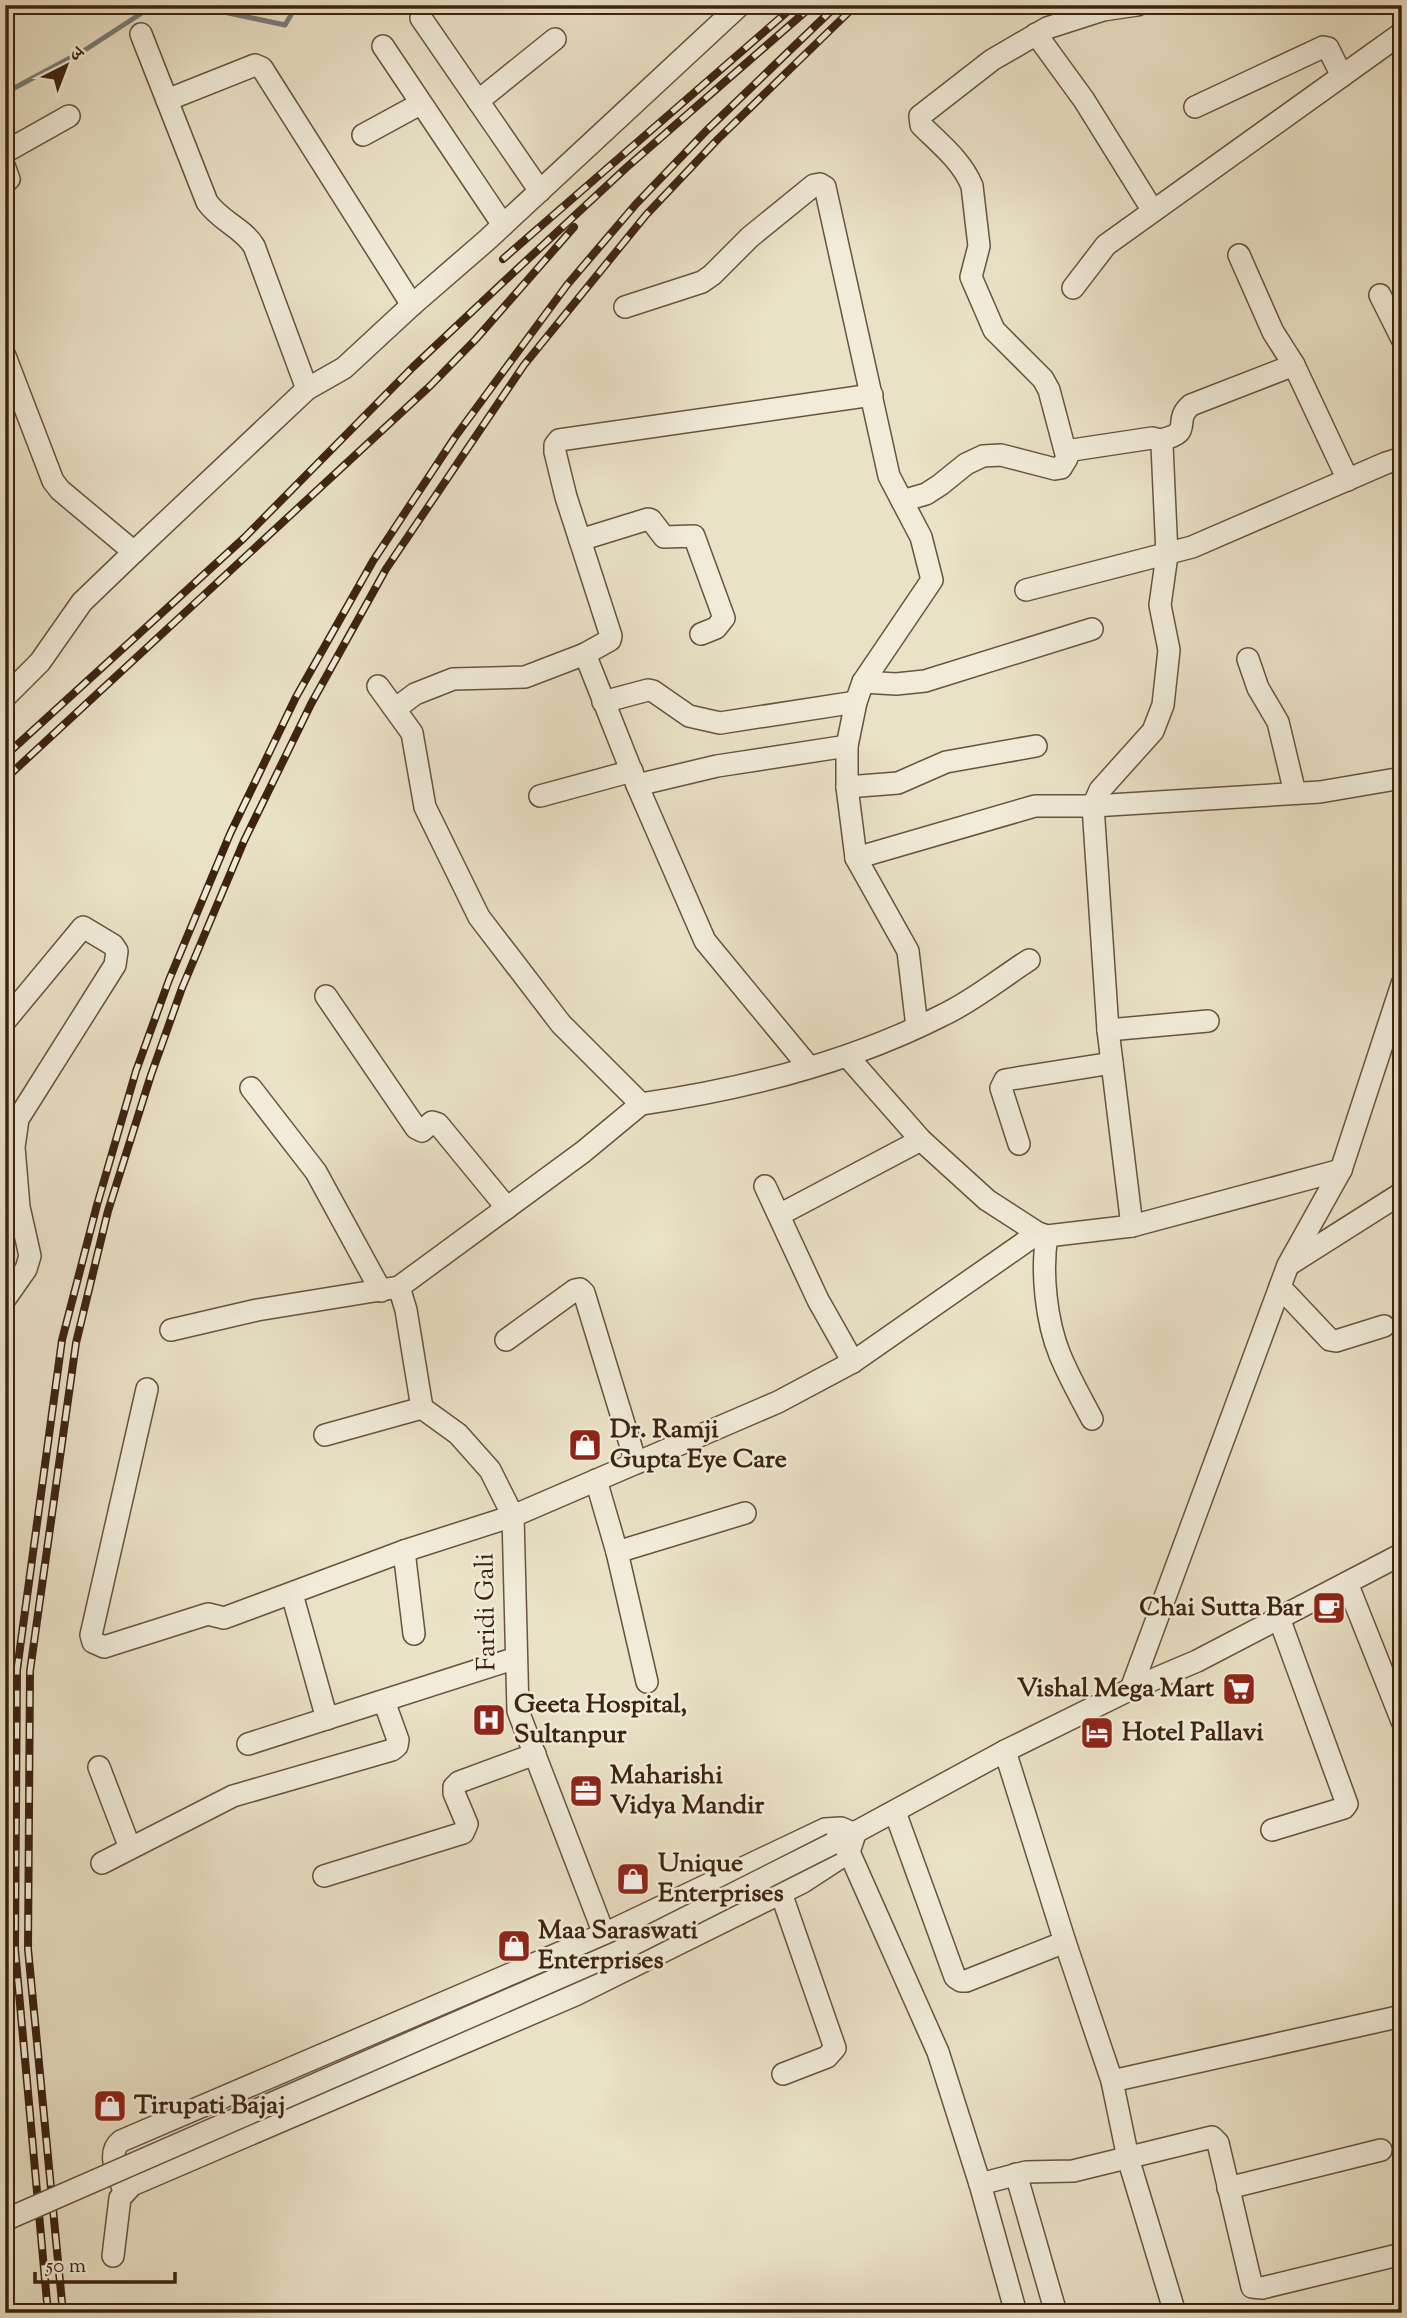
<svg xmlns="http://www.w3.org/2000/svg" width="1407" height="2318" viewBox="0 0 1407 2318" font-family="'Sorts Mill Goudy','Noto Serif Devanagari',serif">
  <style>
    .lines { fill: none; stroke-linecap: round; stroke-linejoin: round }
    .stream { stroke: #777e79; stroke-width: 5 }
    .minor-casing { stroke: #68533d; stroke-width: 24 }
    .minor { stroke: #f1ecda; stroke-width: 21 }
    .rail-casing { stroke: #3d230f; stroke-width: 8 }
    .rail { stroke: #f1ecda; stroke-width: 5; stroke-dasharray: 16; stroke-linecap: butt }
    .minor-bridge-casing { stroke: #68533d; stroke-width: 24; stroke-linecap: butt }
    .minor-bridge { stroke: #f1ecda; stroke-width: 21 }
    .labels { text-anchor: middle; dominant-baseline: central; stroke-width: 5; stroke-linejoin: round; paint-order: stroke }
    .poi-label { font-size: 26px; font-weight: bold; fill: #3d230f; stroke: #f1ecda; text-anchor: start }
    .street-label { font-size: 26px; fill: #3d230f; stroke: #f1ecda }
  </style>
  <rect width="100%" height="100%" fill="#eae2c6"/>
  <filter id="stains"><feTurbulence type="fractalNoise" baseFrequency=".00286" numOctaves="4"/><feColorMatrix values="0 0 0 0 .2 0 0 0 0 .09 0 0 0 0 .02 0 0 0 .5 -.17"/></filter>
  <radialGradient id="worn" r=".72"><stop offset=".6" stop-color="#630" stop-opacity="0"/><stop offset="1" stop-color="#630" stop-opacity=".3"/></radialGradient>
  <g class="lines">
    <polyline class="stream" points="5,93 85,50 148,9 205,8 285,25 297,5"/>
    <defs>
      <g id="minor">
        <polyline points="421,18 540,191"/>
        <path d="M141,34L207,202C220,221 242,227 254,246L307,389"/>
        <polyline points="1036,34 1084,100 1153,211"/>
        <polyline points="383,46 503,225"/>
        <polyline points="167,100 255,65 262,68 412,305"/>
        <polyline points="478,101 555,39"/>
        <polyline points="1195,107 1323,47 1328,48 1342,76"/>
        <polyline points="363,135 420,104"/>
        <polyline points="5,152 69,116"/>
        <polyline points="5,168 9,179 5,183"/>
        <polyline points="1239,255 1273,332 1294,365 1348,480"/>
        <polyline points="1073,288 1106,245 1402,33"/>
        <polyline points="1380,295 1402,339"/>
        <polyline points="625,307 702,282 712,275 750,237 814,185 820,184 825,187 889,476 921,537 932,580 863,682 856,702 847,746 847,787 856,858 908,951 917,1027"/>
        <polyline points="5,356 53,481 60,490 134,552"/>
        <path d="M1160,440C1196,432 1171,422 1191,405L1294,365"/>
        <polyline points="1066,451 1152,438 1160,440 1162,445 1167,555 1160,605 1169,650 1163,705 1153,731 1100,790 1093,806 1108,1030 1132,1226"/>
        <path d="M902,501L926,494L940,485L966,464L983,456L1001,455L1055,469L1061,468L1067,458L1049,390L1043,379L994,330L971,277L979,246L972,186C962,161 940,144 921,125L920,116L992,60L1047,28L1103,10L1137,5"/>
        <polyline points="580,540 648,519 651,520 664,537 694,536 724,618 716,628 701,634"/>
        <polyline points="1026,590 1192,547 1386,463 1402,458"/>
        <polyline points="585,654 637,785 705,941 809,1067"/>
        <polyline points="1248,659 1258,688 1278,722 1295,793"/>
        <polyline points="863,682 896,684 925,681 1092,629"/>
        <path d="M378,686L412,733L425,807L479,917L561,1024L641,1104C745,1089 849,1063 943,1015C973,1001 1001,978 1029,960"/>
        <polyline points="5,697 40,662 82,602 134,552 307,389 344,368 412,305 487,240 740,5"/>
        <polyline points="603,702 648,690 653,691 689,716 720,723 856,702"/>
        <polyline points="395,709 415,694 453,679 525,677 585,654 610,640 611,636 566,497 555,452 555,445 559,440 872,395"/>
        <polyline points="637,785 717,766 847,746"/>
        <polyline points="847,787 898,783 946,762 1036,746"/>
        <polyline points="540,796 632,771"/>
        <polyline points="856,858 1035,806 1093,806 1320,792 1402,778"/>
        <polyline points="326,996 416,1128 422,1131 432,1122 438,1124 507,1208"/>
        <polyline points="5,1021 83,927 113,945 117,951 115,965 18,1119 14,1147 19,1207 30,1256 26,1269 5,1299"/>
        <polyline points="1108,1030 1208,1021"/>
        <polyline points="848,1057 921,1140 987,1200 1038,1233 1047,1236 1132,1226 1341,1170"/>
        <polyline points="251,1088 316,1172 381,1291"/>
        <polyline points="1019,1144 1001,1088 1005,1080 1112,1063"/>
        <polyline points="765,1186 818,1300 853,1362"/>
        <polyline points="779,1215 921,1140"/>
        <path d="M1047,1236C1041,1271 1046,1321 1060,1355C1069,1377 1081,1398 1092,1419"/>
        <polyline points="1290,1264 1402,1193"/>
        <polyline points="399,1287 406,1310 422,1408"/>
        <polyline points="1280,1287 1330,1340 1336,1341 1384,1326"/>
        <polyline points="171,1330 257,1310 399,1287 583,1152 641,1104"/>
        <polyline points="506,1340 575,1290 580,1289 584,1293 636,1463"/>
        <polyline points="147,1389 91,1635 93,1642 104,1647 208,1614 224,1618 404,1551 513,1516 778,1402 853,1362 1038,1233"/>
        <polyline points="325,1435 422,1408 458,1434 490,1470 513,1516 518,1711 604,1934"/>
        <polyline points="596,1480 617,1552 647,1682"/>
        <polyline points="404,1551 414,1634"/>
        <polyline points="617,1552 745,1513"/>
        <polyline points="1347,1583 1402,1721"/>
        <polyline points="292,1594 327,1719"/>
        <polyline points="1131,1689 1288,1265 1341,1170 1402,984"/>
        <polyline points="248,1744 516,1658"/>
        <polyline points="1005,1751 1065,1942 1112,2081 1128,2158 1175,2313"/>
        <polyline points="99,1767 130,1848"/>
        <polyline points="895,1812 955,1977 961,1981 966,1981 1065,1942"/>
        <polyline points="1272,1830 1344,1808 1347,1804 1279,1618"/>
        <polyline points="843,1839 1005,1751 1131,1689 1197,1661 1402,1554"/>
        <polyline points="849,1852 938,2052 980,2184 1016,2313"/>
        <polyline points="102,1863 233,1796 392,1750 397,1746 398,1740 384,1701"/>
        <polyline points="324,1876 463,1833 467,1824 454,1793 454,1787 459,1782 535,1754"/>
        <polyline points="781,1893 835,2048 827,2057 783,2074"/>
        <polyline points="1112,2081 1402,2016"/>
        <polyline points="1016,2174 1056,2313"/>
        <polyline points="980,2184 1026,2172 1073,2171 1212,2137 1218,2143 1252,2287 1262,2288 1402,2254"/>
        <polyline points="1228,2188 1381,2150"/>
        <path d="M113,2256L120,2198L132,2185L575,1995L803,1882L849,1852L855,1834L841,1828L825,1829L604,1934L121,2141C105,2154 119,2175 124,2191"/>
      </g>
    </defs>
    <use href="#minor" class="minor-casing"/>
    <use href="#minor" class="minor"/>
    <defs>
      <g id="rail">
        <polyline points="503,259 795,5"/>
        <polyline points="5,756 244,538 413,367 513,273 627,167 813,5"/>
        <polyline points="5,779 430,386 476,339 574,227"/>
        <polyline points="48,2313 15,1949 17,1670 62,1340 97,1205 136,1071 169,980 230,834 296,697 373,561 455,437 567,285 636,204 707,130 837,5"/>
        <polyline points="63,2313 28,1949 30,1671 76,1343 108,1211 151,1075 182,988 244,841 311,704 386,569 524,365 646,215 718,139 856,5"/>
      </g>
    </defs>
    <use href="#rail" class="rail-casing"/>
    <use href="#rail" class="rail"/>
    <defs>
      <polyline id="minor-bridge" points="5,2220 618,1952 832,1844"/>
    </defs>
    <use href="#minor-bridge" class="minor-bridge-casing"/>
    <use href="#minor-bridge" class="minor-bridge"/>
  </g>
  <defs>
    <symbol id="shop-square" viewBox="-11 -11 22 22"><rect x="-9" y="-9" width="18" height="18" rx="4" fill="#8f2418" stroke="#f1ecda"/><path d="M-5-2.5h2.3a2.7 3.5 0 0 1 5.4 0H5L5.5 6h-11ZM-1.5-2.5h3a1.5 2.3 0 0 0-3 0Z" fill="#fff"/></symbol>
    <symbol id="cafe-square" viewBox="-11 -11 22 22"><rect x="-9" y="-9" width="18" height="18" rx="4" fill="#8f2418" stroke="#f1ecda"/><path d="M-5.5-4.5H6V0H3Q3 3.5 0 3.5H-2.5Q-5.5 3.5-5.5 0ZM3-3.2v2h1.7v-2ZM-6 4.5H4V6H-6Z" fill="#fff"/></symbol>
    <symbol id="supermarket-square" viewBox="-11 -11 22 22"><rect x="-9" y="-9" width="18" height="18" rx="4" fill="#8f2418" stroke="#f1ecda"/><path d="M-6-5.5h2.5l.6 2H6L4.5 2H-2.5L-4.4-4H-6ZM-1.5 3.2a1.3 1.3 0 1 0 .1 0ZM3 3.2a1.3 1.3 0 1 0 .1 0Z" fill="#fff"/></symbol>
    <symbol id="hospital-square" viewBox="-11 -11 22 22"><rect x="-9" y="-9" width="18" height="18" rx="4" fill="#8f2418" stroke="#f1ecda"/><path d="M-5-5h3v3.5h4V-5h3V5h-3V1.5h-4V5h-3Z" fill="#fff"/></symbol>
    <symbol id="hotel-square" viewBox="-11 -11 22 22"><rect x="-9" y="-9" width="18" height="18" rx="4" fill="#8f2418" stroke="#f1ecda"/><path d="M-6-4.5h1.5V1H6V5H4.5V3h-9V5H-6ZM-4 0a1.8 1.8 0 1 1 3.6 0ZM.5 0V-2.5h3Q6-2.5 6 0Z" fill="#fff"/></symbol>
    <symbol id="office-square" viewBox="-11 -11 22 22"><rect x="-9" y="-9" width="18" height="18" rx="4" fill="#8f2418" stroke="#f1ecda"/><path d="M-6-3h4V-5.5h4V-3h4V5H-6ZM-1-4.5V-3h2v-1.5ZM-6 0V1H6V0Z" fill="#fff"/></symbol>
  </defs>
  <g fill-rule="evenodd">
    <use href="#shop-square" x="566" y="1426" width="38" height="38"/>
    <use href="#cafe-square" x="1310" y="1589" width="38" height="38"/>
    <use href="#supermarket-square" x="1220" y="1670" width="38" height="38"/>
    <use href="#hospital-square" x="470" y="1701" width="38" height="38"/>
    <use href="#hotel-square" x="1078" y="1714" width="38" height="38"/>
    <use href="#office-square" x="567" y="1772" width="38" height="38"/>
    <use href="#shop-square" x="614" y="1860" width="38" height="38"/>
    <use href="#shop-square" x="495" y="1927" width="38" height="38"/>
    <use href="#shop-square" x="91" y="2087" width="38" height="38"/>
  </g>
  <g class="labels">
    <g class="poi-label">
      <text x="610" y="1430">Dr. Ramji<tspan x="610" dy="30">Gupta Eye Care</tspan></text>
      <text x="1304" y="1608" text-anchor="end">Chai Sutta Bar</text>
      <text x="1214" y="1689" text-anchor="end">Vishal Mega Mart</text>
      <text x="514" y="1705">Geeta Hospital,<tspan x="514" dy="30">Sultanpur</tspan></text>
      <text x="1122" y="1733">Hotel Pallavi</text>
      <text x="610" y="1776">Maharishi<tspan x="610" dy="30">Vidya Mandir</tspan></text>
      <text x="658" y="1864">Unique<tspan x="658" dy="30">Enterprises</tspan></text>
      <text x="538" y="1931">Maa Saraswati<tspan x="538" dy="30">Enterprises</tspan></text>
      <text x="134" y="2106">Tirupati Bajaj</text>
    </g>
    <g class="street-label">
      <text transform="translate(487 1612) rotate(-91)">Faridi Gali</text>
    </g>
  </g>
  <rect width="1407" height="2318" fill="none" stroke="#eae2c6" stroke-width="28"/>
  <rect x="7" y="7" width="1393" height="2304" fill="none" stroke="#3d230f" stroke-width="3.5"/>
  <rect x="14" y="14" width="1379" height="2290" fill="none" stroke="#3d230f" stroke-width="2"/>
  <g transform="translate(66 66) rotate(42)" stroke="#f1ecda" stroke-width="5" paint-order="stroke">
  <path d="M0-5L12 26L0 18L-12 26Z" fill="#3d230f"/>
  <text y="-10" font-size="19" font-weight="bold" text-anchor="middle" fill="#3d230f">उ</text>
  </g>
  <path d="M35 2272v10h140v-10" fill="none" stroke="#3d230f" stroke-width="3.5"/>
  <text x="46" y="2272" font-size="21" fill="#3d230f" stroke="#f1ecda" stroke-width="5" paint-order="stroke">50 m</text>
  <rect width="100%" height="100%" filter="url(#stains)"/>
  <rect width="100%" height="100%" fill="url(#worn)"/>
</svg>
